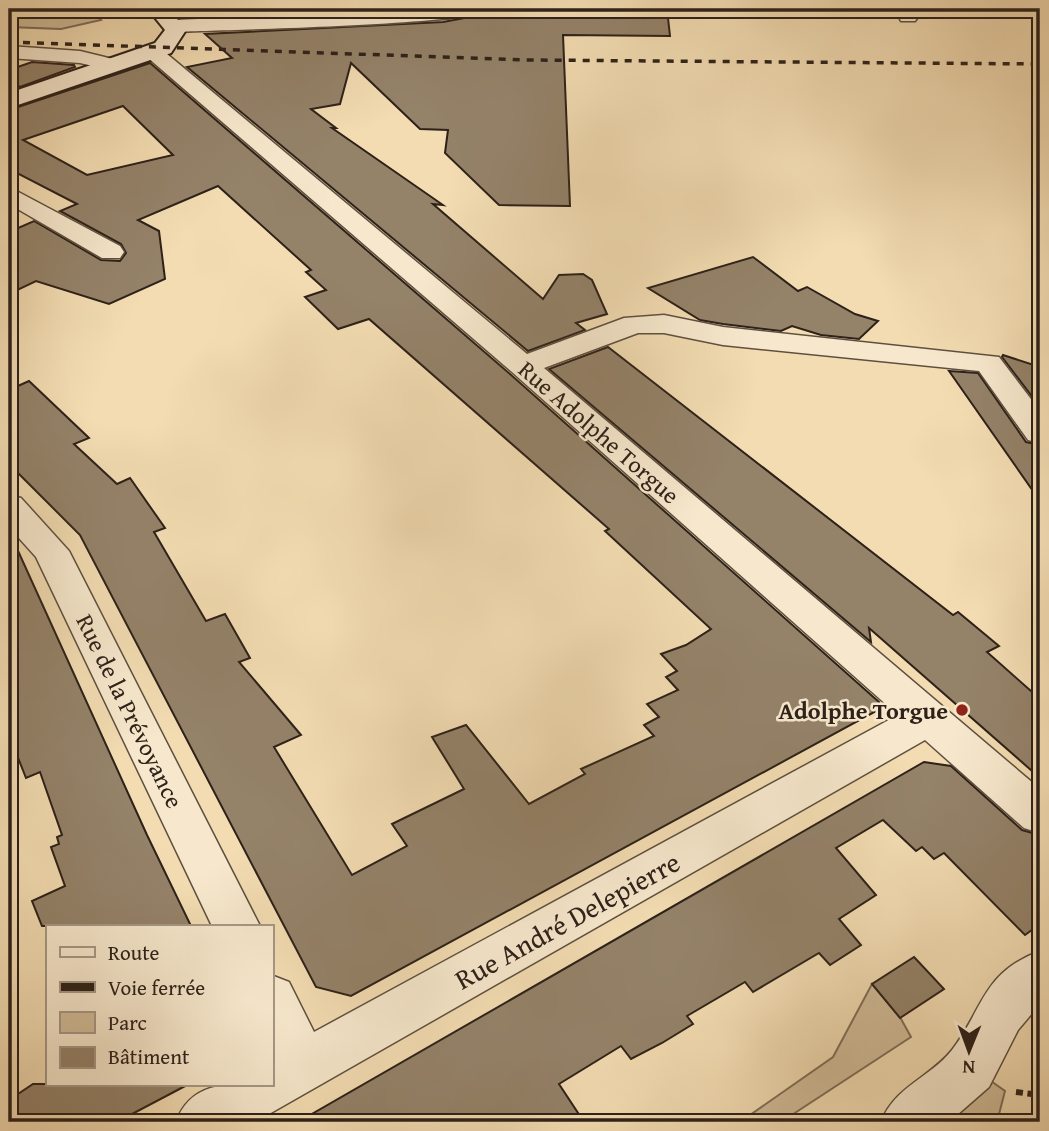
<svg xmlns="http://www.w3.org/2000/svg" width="1049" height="1131" viewBox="0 0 1049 1131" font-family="'Gentium Book Plus',serif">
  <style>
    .green { fill: #d1bc98; stroke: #7f6e59; stroke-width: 2 }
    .building { fill: #948269; stroke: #2d211a; stroke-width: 2; fill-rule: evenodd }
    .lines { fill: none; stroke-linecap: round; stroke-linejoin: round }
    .street-casing { stroke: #5e5040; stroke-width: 3 }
    .secondary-casing { stroke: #2d211a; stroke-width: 4 }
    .path { stroke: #2d211a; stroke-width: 6; stroke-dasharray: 7 4.5; stroke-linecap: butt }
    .street { fill: #f7e8cd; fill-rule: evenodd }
    .secondary { fill: #f7e8cd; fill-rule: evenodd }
    .rail { stroke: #2d211a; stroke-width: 3.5; stroke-dasharray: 7 7; stroke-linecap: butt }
    .poi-dot { fill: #8f2418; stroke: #f7e8cd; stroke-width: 2.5 }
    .labels { text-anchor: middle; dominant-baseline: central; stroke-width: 5; stroke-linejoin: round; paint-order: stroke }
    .street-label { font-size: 24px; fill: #2d211a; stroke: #f7e8cd }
    .poi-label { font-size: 24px; font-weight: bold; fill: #2d211a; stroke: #f7e8cd; text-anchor: end }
    .near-street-label { font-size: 28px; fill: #2d211a; stroke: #f7e8cd }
  </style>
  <rect width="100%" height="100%" fill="#f3dcb2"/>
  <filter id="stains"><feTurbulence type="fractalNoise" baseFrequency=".00286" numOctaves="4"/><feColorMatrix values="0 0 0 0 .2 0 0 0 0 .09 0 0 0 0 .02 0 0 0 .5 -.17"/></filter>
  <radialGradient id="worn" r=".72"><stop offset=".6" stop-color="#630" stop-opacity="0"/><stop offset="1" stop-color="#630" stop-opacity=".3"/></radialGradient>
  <g class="green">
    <polygon points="9,9 90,9 101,20 61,29 9,27"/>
    <polygon points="872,984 900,1017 911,1037 781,1122 740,1122 833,1057"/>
    <polygon points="988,1079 1005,1091 997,1122 968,1122 959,1111"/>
  </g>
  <g class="building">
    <polygon points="177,9 350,9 351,10 186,17"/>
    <polygon points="512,9 667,9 670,36 563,35 570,206 499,205 445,153 448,130 420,129 351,63 340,104 311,109 336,128 332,128 443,205 433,204 543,299 559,275 583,274 592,280 607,314 576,323 585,330 528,351 187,67 232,58 205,34 443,22"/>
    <polygon points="32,62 74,65 75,67 20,87 9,81 9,70"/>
    <path d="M150,63L510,374L879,702L880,709L351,996L316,987L80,535L9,464V390L29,381L89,438L74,444L117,484L130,478L165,528L154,532L206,621L225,614L250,658L239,662L301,735L274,747L352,875L407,846L392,824L464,789L432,737L466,725L529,804L585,774L581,769L654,736L644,725L659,717L647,704L678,690L666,677L677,671L661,654L686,645L711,629L605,531L609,529L369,319L338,329L305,297L326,290L306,272L311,270L218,186L138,220L159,231L165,279L109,304L36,281L9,294V232L34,221L101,260L120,261L126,253L121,244L60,211L77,204L9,169V110ZM123,106L173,155L87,175L23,140Z"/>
    <polygon points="753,257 798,291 807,287 855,314 878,321 859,339 821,335 792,326 781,331 723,324 700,320 648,288"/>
    <polygon points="608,347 953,615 958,612 999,646 987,652 1040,699 1040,778 869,628 871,642 549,369"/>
    <polygon points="1003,355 1040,367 1040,407 1002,357"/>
    <polygon points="949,371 978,373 1026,442 1040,445 1040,501"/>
    <polygon points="9,531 147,835 191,926 42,926 32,901 65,886 51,847 59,844 57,837 62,835 40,772 26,778 9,735"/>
    <polygon points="924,762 951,766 1022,830 1040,835 1040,924 1025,935 944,853 934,859 922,847 916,851 883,820 836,848 876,895 839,919 861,945 830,965 819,953 753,992 745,982 687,1016 693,1024 662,1043 631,1059 621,1046 559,1084 584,1122 298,1122"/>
    <polygon points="914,957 944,989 900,1018 872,984"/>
    <polygon points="33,1084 189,1084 117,1122 9,1122 9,1100"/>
  </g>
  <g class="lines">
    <defs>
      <g id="street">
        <path d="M438,9H492C479,25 214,30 175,32L165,26L175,20Z"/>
        <polygon points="895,9 913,9 918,17 915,21 901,21"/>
        <polygon points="9,46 80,51 121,61 124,65 114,71 80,63 9,58"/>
        <path d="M154,47L161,49L527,354L624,318L664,315L723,327L999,357L1040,411V443L1028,440L979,371L723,345L664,333H638L544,368L1040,789V833L1024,828L925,740L255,1122H176C192,1079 232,1084 271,1084V975L289,982L314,1032L898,715L512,372L147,57L144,53L147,49Z"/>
        <polygon points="9,187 120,246 124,252 120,258 102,258 9,204"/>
        <polygon points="9,495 21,498 69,551 260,926 212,926 36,557 9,527"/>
        <path d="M1040,951V1004L1018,1030L989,1087L949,1122H881C895,1086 930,1078 952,1050C984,1008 982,973 1040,951Z"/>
      </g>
      <polygon id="secondary" points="148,9 169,9 186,30 171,53 9,108 9,93 155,43 165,30"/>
    </defs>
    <use href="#street" class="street-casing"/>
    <use href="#secondary" class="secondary-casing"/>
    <polyline class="path" points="1016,1092 1040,1095"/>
    <use href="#street" class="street"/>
    <use href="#secondary" class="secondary"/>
    <polyline class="rail" points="9,42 528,60 1040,64"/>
  </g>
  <circle class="poi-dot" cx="962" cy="710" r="7"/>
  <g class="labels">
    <g class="street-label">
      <text transform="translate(599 432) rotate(41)">Rue Adolphe Torgue</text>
      <text transform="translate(130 711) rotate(64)">Rue de la Prévoyance</text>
    </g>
    <g class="poi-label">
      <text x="948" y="710">Adolphe Torgue</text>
    </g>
    <g class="near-street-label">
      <text transform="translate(567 920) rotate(-29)">Rue André Delepierre</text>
    </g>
  </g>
  <rect width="1049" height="1131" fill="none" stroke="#f3dcb2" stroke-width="35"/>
  <rect x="10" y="10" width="1028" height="1110" fill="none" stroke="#2d211a" stroke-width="3.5"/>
  <rect x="18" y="18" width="1014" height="1096" fill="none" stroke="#2d211a" stroke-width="2"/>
  <rect x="46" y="925" width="228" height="161" fill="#f7e8cd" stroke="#a69885" stroke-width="2"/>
  <rect x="60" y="947" width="35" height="10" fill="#f7e8cd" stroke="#a69885" stroke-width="2"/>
  <text x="108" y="960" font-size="21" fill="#2d211a">Route</text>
  <rect x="60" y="982" width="35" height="10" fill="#2d211a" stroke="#a69885" stroke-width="2"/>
  <text x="108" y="995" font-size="21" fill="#2d211a">Voie ferrée</text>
  <rect x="60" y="1012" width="35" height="21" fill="#d1bc98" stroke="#a69885" stroke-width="2"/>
  <text x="108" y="1030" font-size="21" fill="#2d211a">Parc</text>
  <rect x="60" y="1047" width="35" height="21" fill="#948269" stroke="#a69885" stroke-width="2"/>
  <text x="108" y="1064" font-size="21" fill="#2d211a">Bâtiment</text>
  <g transform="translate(969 1051) rotate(181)" stroke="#f7e8cd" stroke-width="5" paint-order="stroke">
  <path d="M0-5L12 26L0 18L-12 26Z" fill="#2d211a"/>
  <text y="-10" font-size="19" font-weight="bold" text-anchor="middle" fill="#2d211a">N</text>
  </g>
  <rect width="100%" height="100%" filter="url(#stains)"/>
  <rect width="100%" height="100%" fill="url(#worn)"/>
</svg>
